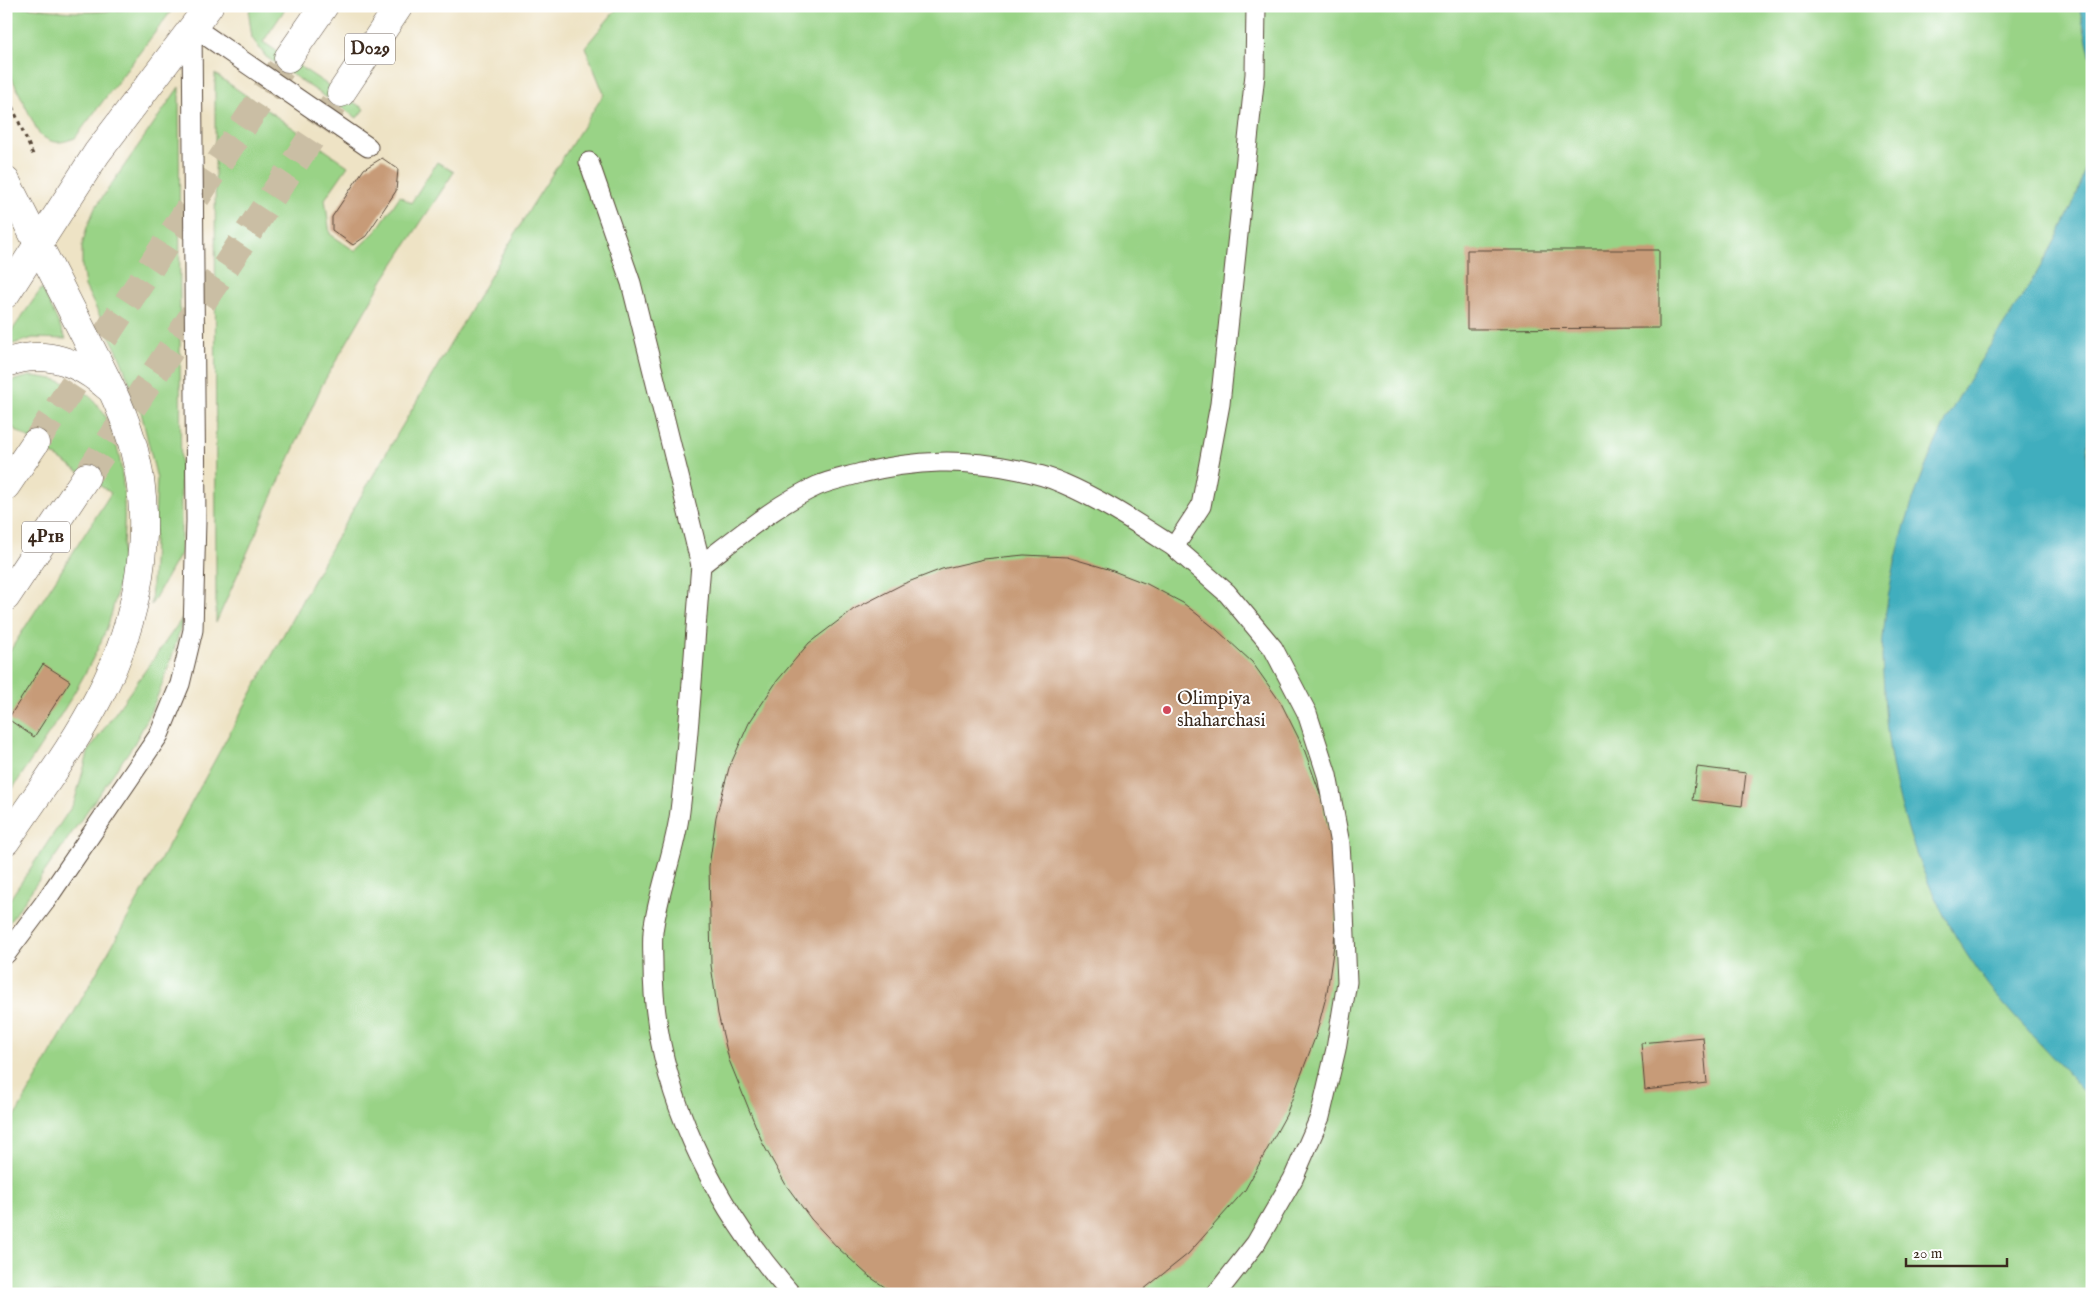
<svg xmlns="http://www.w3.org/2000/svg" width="2098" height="1300" viewBox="0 0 2098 1300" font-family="'IM FELL English',serif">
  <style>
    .green { fill: #99d386; stroke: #6a7e52 }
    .water { fill: #40aebe; stroke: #3e6c6e }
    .building { fill: #c79b78 }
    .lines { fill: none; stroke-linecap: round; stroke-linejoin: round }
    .highway-tunnel { stroke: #cabea4; stroke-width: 28; stroke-dasharray: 28 14; stroke-linecap: butt }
    .lane-casing { stroke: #564637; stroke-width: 21 }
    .secondary-casing { stroke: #564637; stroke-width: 29 }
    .highway-casing { stroke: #564637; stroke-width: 29 }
    .path { stroke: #564637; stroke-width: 3; stroke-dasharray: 4 4; stroke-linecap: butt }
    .lane { stroke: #fff; stroke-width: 19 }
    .secondary { stroke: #fff; stroke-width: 28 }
    .highway { stroke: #fff; stroke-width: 28 }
    .poi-dot { fill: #d1495b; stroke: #fff; stroke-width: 2 }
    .labels { text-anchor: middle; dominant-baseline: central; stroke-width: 4; stroke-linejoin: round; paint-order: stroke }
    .shield { fill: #fff; stroke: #766a62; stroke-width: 1 }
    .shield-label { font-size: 18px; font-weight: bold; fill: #3b2a1e }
    .poi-label { font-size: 19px; fill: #3b2a1e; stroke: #fff; text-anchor: start }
  </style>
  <rect width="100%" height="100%" fill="#fff"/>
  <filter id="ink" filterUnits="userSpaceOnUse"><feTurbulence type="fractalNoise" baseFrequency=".02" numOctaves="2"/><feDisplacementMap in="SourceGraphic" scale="10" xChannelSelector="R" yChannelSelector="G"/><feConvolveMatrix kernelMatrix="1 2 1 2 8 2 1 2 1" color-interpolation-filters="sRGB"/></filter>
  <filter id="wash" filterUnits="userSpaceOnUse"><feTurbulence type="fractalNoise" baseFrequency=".0096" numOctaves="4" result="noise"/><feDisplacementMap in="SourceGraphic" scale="20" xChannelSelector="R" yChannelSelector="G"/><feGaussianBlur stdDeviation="1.12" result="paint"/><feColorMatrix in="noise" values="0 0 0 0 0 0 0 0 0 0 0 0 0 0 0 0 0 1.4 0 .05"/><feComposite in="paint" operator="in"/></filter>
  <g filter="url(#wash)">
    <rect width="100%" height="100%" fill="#eee3c5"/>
    <g class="green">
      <path d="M6,6C31,6 55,12 80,12C111,13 141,6 172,6V10L75,138C59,144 52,144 39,134L6,66Z"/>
      <polygon points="250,6 287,6 263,42 364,109 357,118 266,57 252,38 249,15"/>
      <polygon points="619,6 2092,6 2092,1294 6,1294 6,1132 151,877 334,542 531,207 604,94 585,47"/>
      <polygon points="215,74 348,166 325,199 330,234 355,251 376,231 400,196 411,203 437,162 454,172 383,280 322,385 216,623"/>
      <polygon points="179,87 181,552 151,605 157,479 141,412 118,353 85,286 82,266 82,246 87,227 95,208"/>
      <polygon points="42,288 66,339 33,338 6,346 6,339"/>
      <path d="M31,376C55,378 80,384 96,403C137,449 127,576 106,630C81,690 41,744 6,799V657L111,493L10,426L6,432V382Z"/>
      <path d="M183,617C172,662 157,703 134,744L6,927V905L74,803L89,750Z"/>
    </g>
    <g class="water">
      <polygon points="2079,6 2092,6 2092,63"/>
      <path d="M2092,136V396C2085,441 2086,491 2092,535V1101C2054,1055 2008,1016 1975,967C1919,884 1889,793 1884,694C1884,681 1882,668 1882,656C1885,575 1913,485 1950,413C1989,339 2043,276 2075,199C2083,179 2087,156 2092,136Z"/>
    </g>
    <g id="blocks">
      <g class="building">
        <polygon points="382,158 398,169 396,191 366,236 353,245 332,230 332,217 364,169"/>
        <polygon points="1467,250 1659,250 1659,328 1467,329"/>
        <polygon points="1024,555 1067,557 1108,569 1147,584 1183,603 1217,630 1252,662 1281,703 1304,749 1321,796 1332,846 1337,897 1334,945 1327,993 1316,1035 1286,1115 1245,1190 1188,1254 1138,1294 895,1294 870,1277 838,1248 811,1219 786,1185 763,1144 729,1060 718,1014 711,965 709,867 716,817 729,768 749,723 777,681 809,643 854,609 903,584 942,569 984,559"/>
        <polygon points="43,664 70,681 34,737 8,719"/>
        <polygon points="1697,767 1746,773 1742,806 1693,800"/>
        <polygon points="1703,1037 1707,1083 1645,1090 1641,1043"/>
      </g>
    </g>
  </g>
  <g filter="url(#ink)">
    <use href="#blocks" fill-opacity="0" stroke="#564637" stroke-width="1"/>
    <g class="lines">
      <g class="highway-tunnel">
        <polyline points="35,443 288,58"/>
        <polyline points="86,477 341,93"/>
      </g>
      <defs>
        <g id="lane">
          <polyline points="192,26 368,147"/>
          <path d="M589,162L631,283L701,565C738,537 775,505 817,486C831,480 847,477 861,473C917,460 962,458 1019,470C1033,473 1049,477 1062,483C1102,500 1138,524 1174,547L1201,506L1220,404L1255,74L1256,6"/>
          <polyline points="1174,547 1227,593 1273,648 1307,713 1327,775 1340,844 1344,912 1347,982 1336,1049 1320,1117 1293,1179 1256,1243 1216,1294"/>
          <path d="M701,565C694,647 690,729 680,811C675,852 658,891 653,932C652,943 653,955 653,966C653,1087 713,1205 791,1294"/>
          <polyline points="6,954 45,902 159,735 180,684 193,630 196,521 192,26"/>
        </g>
        <g id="secondary">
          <path d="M6,181C32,233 59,284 85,336C103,373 124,409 134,450C155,530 138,622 100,695C74,746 38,793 6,841"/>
          <polyline points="6,294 97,153 209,6"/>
          <path d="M6,363C45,348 80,362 109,388"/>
        </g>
        <g id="highway">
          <polyline points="288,58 324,6"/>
          <polyline points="341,93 399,6"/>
          <polyline points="6,486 35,443"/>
          <polyline points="6,597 86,477"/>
        </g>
      </defs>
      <use href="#lane" class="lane-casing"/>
      <use href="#secondary" class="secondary-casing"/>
      <use href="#highway" class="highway-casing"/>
      <polyline class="path" points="6,92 34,157"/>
      <use href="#lane" class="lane"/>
      <use href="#secondary" class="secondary"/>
      <use href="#highway" class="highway"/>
    </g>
  </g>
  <circle class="poi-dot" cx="1167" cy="710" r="5"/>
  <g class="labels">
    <g class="shield">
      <rect x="345" y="33.5" width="50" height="31" rx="4"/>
      <rect x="22" y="521.5" width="48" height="31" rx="4"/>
    </g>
    <g class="shield-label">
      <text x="370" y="49">D029</text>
      <text x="46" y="537">4Р1в</text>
    </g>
    <g class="poi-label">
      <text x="1177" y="699">Olimpiya<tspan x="1177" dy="22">shaharchasi</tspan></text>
    </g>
  </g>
  <rect width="2098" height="1300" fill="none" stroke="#fff" stroke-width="25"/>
  <path d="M1906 1258v8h101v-8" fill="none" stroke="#3b2a1e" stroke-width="2.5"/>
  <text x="1913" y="1258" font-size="15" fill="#3b2a1e" stroke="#ffffff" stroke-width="4" paint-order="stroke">20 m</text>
</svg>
